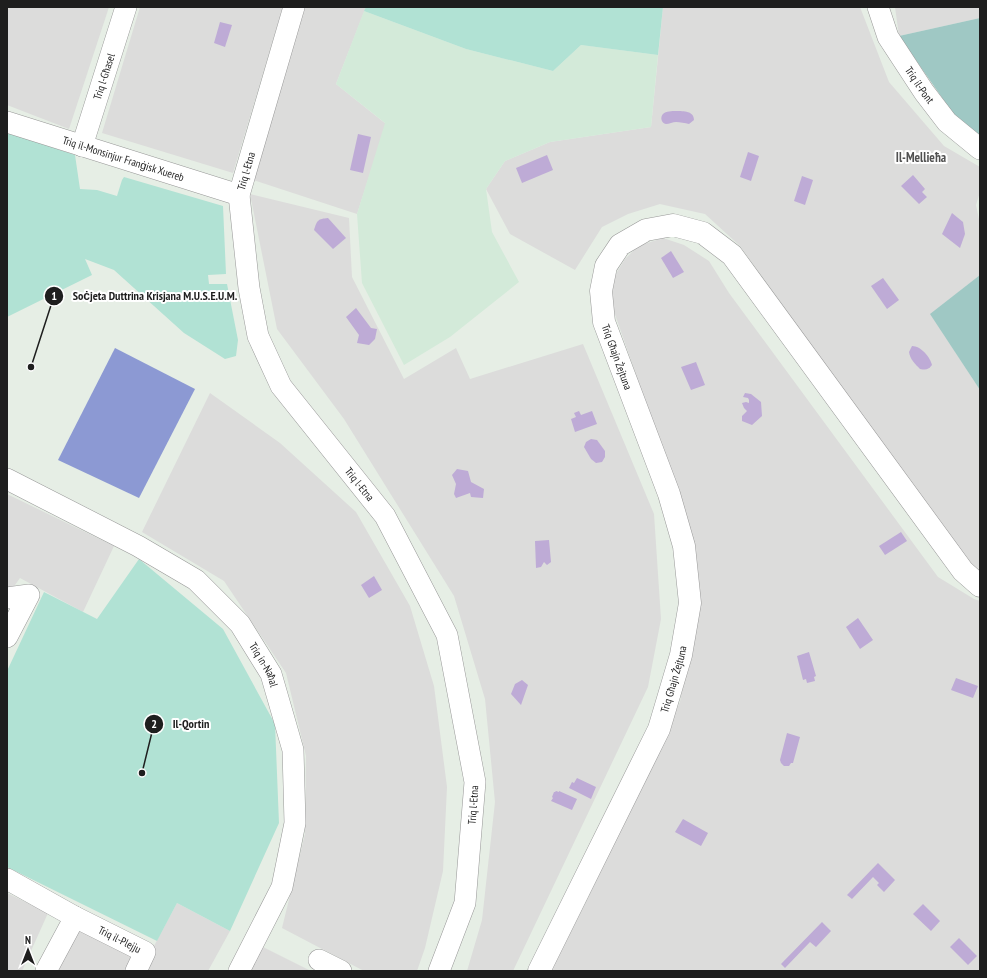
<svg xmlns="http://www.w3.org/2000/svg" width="987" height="978" viewBox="0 0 987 978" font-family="'PT Sans Narrow',sans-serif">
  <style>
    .residential { fill: #dcdcdb }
    .farmland { fill: #d3ead9 }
    .grass { fill: #b1e2d4 }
    .forest { fill: #9fc8c4 }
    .pitch { fill: #8c99d3 }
    .water { fill: #beabd6 }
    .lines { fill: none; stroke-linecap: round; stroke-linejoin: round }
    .minor-casing { stroke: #989898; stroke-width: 22 }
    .tertiary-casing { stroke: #989898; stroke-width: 23 }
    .minor { stroke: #fff; stroke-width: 21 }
    .tertiary { stroke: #fff; stroke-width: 22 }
    .labels { text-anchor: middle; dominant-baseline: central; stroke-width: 4; stroke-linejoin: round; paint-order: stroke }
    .street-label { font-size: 11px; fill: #1e1e1e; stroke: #fff }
    .quarter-label { font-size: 13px; font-weight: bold; fill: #515151; stroke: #fff }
    .leader { fill: none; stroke: #1e1e1e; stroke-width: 1.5 }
    .callout-dot { fill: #1e1e1e; stroke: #fff; stroke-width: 1.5 }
    .mark-label { font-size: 12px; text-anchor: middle; font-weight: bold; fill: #fff }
    .callout-label { font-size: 12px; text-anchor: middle; font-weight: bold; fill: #1e1e1e; stroke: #fff; stroke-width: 4; stroke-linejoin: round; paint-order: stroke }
  </style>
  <rect width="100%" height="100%" fill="#e6eee5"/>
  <g class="residential">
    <polygon points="7,7 109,7 69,129 7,105"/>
    <polygon points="140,7 283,7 233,173 102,133"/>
    <polygon points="304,7 366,7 336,84 386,124 357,214 253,180"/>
    <polygon points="663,7 860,7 889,82 944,146 980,167 980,192 976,205 980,224 980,275 931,314 980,390 980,573 966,560 740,246 705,214 660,204 628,214 602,227 575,270 510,234 486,189 505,161 550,142 651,127"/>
    <polygon points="895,7 980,7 980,18 899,36"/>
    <polygon points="250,194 349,218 352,277 404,379 456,348 470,379 583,344 654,514 661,619 648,687 513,971 467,971 482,920 495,802 485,699 454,596 344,419 277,329"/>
    <polygon points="663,238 684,245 709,261 729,293 938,577 974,599 980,601 980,971 551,971 587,900 680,702 695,609 690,541 634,369 611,303 614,277 625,259 638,246"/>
    <polygon points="210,393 280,443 356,512 410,606 434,686 447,787 443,871 425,948 417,971 364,971 282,928 305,834 306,756 286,673 224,581 142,532"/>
    <polygon points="7,494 114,546 83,612 20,578 7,596"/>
    <polygon points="7,893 48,913 22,971 7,971"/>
    <polygon points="177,903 230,931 208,971 54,971 77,926 146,961"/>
    <polygon points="263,947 311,971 250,971"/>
  </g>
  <polygon class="farmland" points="364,11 466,49 553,71 581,45 658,55 651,127 550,142 505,161 486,189 492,232 519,282 450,337 404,365 362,283 357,214 385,123 336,84"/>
  <g class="grass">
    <polygon points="366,7 663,7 658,55 581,45 553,71 466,49 364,11"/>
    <polygon points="7,132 75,155 80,189 97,190 117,196 122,180 124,177 223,206 226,274 208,275 209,284 227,284 238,340 236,356 225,359 184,333 114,270 85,259 92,275 7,317"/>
    <polygon points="139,559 223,629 275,724 279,823 230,931 177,903 157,941 7,867 7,671 44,592 97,619"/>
  </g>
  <g class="forest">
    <polygon points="980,18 980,137 959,122 899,36"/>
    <polygon points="980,275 980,390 930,314"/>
  </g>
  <polygon class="pitch" points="115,348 195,389 139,498 58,460"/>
  <g class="water">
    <polygon points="220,22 232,25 225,47 214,43"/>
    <path d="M676,111C684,111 694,111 694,120L689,124C685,123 680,122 676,122C673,122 669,124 666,124C661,123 660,117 663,114C666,111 672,111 676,111Z"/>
    <polygon points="358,134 371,137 363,173 350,170"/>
    <polygon points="748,152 759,156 751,181 740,177"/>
    <polygon points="547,155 553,170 522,183 516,168"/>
    <polygon points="913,175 925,189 922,192 927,197 919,204 901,186"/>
    <polygon points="802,176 813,180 805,205 794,201"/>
    <polygon points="952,213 963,222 965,234 960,248 942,234"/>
    <path d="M328,218L346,238L333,249L314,230C317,220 318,219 328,218Z"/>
    <polygon points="671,251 684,272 673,278 661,258"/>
    <polygon points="883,278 899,300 887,309 871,286"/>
    <polygon points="356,308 371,328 377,329 375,339 369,345 357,343 359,335 346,317"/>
    <path d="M912,346C921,346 930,357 932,365C928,370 926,370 920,369C915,364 910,359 909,352Z"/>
    <polygon points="696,362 705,385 691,390 681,367"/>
    <polygon points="745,393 751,394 761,402 762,416 752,425 742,421 742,416 747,411 744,408 742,403 746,402 749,403 749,400 748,398 743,397"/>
    <polygon points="579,411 581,415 592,411 597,424 575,432 571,419 576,417 574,413"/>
    <polygon points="591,439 597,440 605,451 605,457 602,462 596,463 591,459 584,447 586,442"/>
    <polygon points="457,469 468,471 471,482 484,489 483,498 471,497 470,493 456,498 454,494 456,484 452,475"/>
    <polygon points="901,532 907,541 885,555 879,546"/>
    <polygon points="549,540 551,562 547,565 544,562 541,567 536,568 535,541"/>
    <polygon points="374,576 382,590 369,598 361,585"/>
    <polygon points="858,618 873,640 860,649 846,627"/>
    <polygon points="809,652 816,676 814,677 815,681 807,683 806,679 803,680 797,656"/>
    <polygon points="956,678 978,686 973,698 951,690"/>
    <polygon points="522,680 528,685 521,705 511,694 515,684"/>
    <polygon points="787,733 800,737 793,763 791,763 789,766 784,766 781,763 780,760"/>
    <polygon points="577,778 596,787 591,799 569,788 572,782 574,783"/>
    <polygon points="556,791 559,792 559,791 577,799 572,810 551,801 553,798 552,797 554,792 555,792"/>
    <polygon points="683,819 708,833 701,846 675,832"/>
    <polygon points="878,863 895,880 884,892 877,885 879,883 873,877 852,899 847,895"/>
    <polygon points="923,904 940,921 931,931 913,914"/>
    <polygon points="822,922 831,931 816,947 810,942 785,968 781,964"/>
    <polygon points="959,938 977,956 968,965 950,947"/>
  </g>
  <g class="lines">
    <defs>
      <g id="minor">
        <path id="s1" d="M294,7L239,195L249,288L258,336L281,386L385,516L447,635L475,782L465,903L439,971"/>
        <path id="s2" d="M878,7L888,37L924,92L947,122L980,149"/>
        <path id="s3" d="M7,122L239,195"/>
        <path id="s4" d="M82,146L126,7"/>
        <path id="s5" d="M7,479L138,546L196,580L240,624L271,674L293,750L295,823L282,887L239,971"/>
        <polyline points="7,598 29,595 7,637"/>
        <polyline points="7,879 75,917 46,971"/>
        <path id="s6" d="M75,917L145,952L136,971"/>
        <polyline points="319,960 341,971"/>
      </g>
      <g id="tertiary">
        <path id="s7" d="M539,971L659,729L681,655L690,603L684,546L669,494L604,322L601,291L606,266L620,245L646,230L673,225L703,233L732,255L963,571L980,586"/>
      </g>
    </defs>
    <use href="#minor" class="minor-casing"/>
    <use href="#tertiary" class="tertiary-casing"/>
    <use href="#minor" class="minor"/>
    <use href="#tertiary" class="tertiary"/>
  </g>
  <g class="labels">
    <g class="street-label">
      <text stroke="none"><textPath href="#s4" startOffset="73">Triq l-Għasel</textPath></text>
      <text stroke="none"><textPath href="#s2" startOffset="89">Triq il-Pont</textPath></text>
      <text stroke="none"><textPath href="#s3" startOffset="122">Triq il-Monsinjur Franġisk Xuereb</textPath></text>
      <text transform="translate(246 171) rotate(-74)">Triq l-Etna</text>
      <text transform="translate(617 357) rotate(70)">Triq Għajn Żejtuna</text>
      <text stroke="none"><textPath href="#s1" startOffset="519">Triq l-Etna</textPath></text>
      <text stroke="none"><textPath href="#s5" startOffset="324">Triq in-Naħal</textPath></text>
      <text stroke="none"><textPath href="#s7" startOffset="322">Triq Għajn Żejtuna</textPath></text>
      <text transform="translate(473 805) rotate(-86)">Triq l-Etna</text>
      <text stroke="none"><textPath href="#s6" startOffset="50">Triq il-Plejju</textPath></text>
    </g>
    <g class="quarter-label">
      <text x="921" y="157">Il-Mellieħa</text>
    </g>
  </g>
  <path class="leader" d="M31 367L54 296M142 773L154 724"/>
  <g class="callout-dot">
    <circle cx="31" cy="367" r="4"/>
    <circle cx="142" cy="773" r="4"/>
    <circle cx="54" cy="296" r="10"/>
    <circle cx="154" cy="724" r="10"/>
  </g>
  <g class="mark-label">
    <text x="54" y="300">1</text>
    <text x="154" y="728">2</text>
  </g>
  <g class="callout-label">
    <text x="155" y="300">Soċjeta Duttrina Krisjana M.U.S.E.U.M.</text>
    <text x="191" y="728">Il-Qortin</text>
  </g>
  <rect width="987" height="978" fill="none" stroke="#1e1e1e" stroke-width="16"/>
  <g transform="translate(28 950)" stroke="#ffffff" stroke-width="3" paint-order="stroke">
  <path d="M0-3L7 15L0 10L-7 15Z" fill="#1e1e1e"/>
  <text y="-6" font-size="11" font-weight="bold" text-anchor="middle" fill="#1e1e1e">N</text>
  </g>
</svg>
